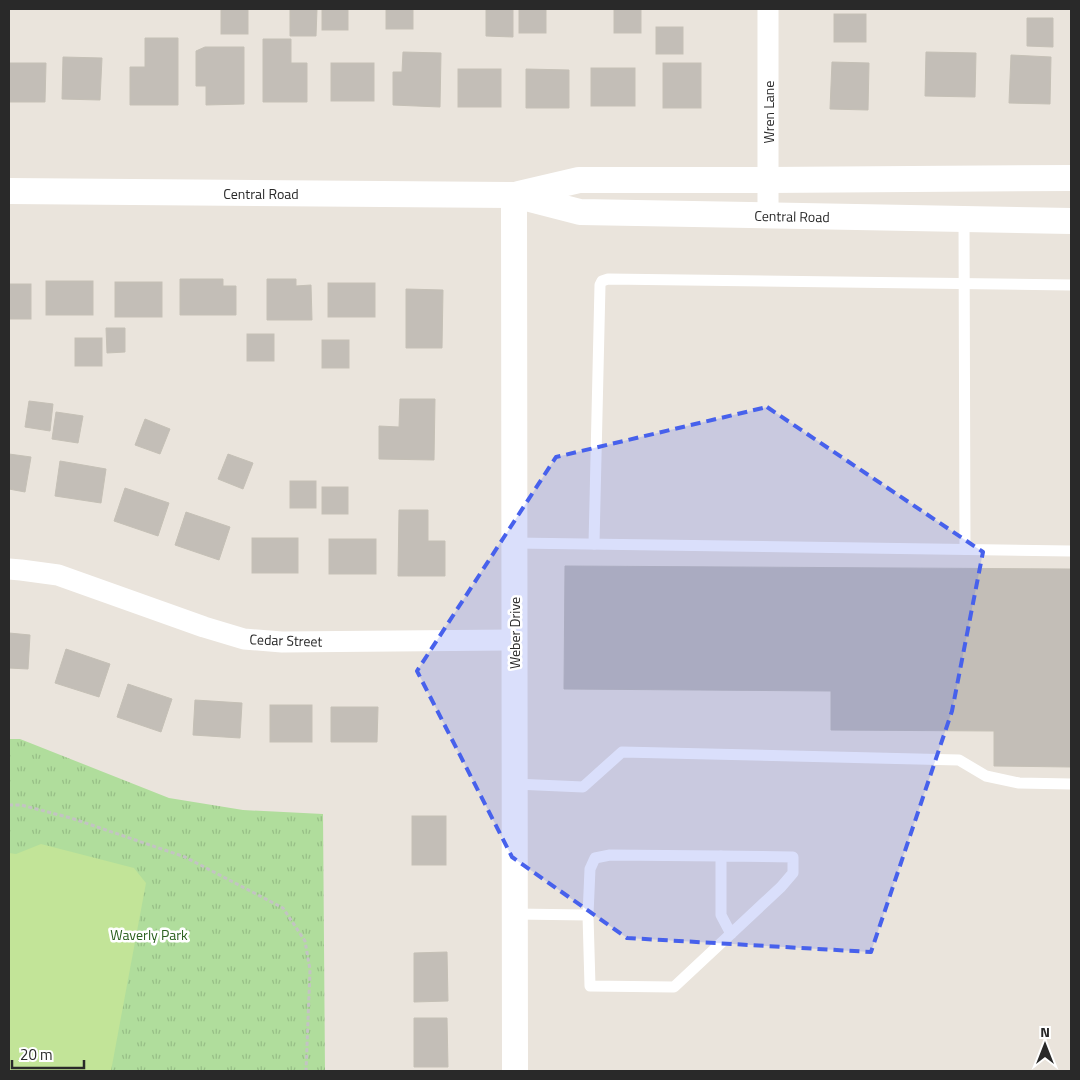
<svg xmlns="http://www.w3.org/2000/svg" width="1080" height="1080" viewBox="0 0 1080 1080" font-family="'Titillium Web',sans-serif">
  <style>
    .park { fill: url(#park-tufts) }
    .pitch { fill: #c2e498 }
    .building { fill: #c3beb7; stroke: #c5c0b6 }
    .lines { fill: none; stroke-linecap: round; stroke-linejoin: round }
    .path { stroke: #c3c3c3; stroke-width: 3; stroke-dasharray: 4 2.5; stroke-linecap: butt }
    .service { stroke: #fff; stroke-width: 11 }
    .minor { stroke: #fff; stroke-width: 21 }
    .tertiary { stroke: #fff; stroke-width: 26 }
    .marked { fill: #4761ec; fill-opacity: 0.2; stroke: #4761ec; stroke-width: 4; stroke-dasharray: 10 6; stroke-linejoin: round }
    .labels { text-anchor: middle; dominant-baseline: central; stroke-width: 5; stroke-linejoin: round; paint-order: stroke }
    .street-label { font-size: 14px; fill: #292929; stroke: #fff }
    .park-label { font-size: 14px; fill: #2b601f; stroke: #fff }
  </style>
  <defs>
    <pattern id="park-tufts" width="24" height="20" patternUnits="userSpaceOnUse" patternTransform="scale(1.25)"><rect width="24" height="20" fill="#b0dd9c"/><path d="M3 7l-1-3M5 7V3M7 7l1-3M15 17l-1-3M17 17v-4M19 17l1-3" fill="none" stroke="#97be86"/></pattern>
  </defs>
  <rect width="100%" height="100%" fill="#eae4dc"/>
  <polygon class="park" points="9,739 20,739 169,798 243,810 323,814 325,1071 9,1071"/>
  <polygon class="pitch" points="41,844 134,868 146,883 111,1071 9,1071 9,853 16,854"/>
  <g class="building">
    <rect x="221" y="9" width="27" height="25"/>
    <polygon points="290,9 317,9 316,36 290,36"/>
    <rect x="322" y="9" width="26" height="21"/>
    <rect x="386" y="9" width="27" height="20"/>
    <polygon points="486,9 513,9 513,37 486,36"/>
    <rect x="519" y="9" width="27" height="24"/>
    <rect x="614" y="9" width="27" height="24"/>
    <rect x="834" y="14" width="32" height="28"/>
    <polygon points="1027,18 1053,18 1053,47 1027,46"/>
    <rect x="656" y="27" width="27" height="27"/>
    <polygon points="145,38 178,38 178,105 130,105 130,67 145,67"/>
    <polygon points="263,39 291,39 291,63 307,63 307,102 263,102"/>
    <polygon points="205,47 244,47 244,104 206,105 206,86 196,86 196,51"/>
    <polygon points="403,52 441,53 440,107 393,105 393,72 402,72"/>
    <polygon points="926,52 976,53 975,97 925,96"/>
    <polygon points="1011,55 1051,57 1050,104 1009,103"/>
    <polygon points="63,57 102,58 100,100 62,99"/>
    <polygon points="832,62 869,63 868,110 830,109"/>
    <polygon points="9,63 46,63 45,102 9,102"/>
    <rect x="331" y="63" width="43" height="38"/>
    <rect x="663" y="63" width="38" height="45"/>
    <rect x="591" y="68" width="44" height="38"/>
    <rect x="458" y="69" width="43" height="38"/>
    <polygon points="526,69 569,70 569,108 526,108"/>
    <polygon points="180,279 223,279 223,286 236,286 236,315 180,315"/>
    <polygon points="267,279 296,279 296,286 311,285 312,320 267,320"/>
    <rect x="46" y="281" width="47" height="34"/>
    <rect x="115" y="282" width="47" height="35"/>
    <rect x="328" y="283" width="47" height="34"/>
    <rect x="9" y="284" width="22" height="35"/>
    <polygon points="406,289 443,290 442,348 406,348"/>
    <polygon points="106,328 125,328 125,352 107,353"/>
    <rect x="247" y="334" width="27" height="27"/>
    <rect x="75" y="338" width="27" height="28"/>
    <rect x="322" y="340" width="27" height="28"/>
    <polygon points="400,399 435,399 434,460 379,459 379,426 399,427"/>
    <polygon points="29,401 53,404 50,431 25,427"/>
    <polygon points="56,412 83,416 78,443 52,439"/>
    <polygon points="145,419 170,429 160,454 135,445"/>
    <polygon points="9,454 31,457 25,492 9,489"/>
    <polygon points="228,454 253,463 243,489 218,479"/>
    <polygon points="60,461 106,469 101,503 55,496"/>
    <rect x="290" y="481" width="26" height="27"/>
    <rect x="322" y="487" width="26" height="27"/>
    <polygon points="125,488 169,503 158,536 114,521"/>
    <polygon points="399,510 428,510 428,541 445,541 445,576 398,576"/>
    <polygon points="186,512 230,527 219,560 175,545"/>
    <rect x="252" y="538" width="46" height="35"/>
    <rect x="329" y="539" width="47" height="35"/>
    <polygon points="565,566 1071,569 1071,767 994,766 994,731 831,730 831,691 564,689"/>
    <polygon points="9,633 30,635 28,669 9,668"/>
    <polygon points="66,649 110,664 99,697 55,683"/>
    <polygon points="128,684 172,699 161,732 117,717"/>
    <polygon points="195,700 242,703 240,738 193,735"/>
    <rect x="270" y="705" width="42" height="37"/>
    <polygon points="331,707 378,707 377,742 331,742"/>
    <rect x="412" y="816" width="34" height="49"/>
    <polygon points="447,952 448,1001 414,1002 414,953"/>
    <polygon points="414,1018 447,1018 448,1067 414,1067"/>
  </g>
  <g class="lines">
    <polyline class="path" points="9,805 21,805 71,818 185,857 283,908 305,941 310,970 306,1071"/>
    <g class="service">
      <polyline points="964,219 965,549"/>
      <polyline points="515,543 1071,551"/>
      <polyline points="594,544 600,285 602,281 608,279 1071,285"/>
      <polyline points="515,784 583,787 622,752 959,760 986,776 1019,783 1071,784"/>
      <polyline points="515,914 588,915 590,986 674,987 781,887 793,873 793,857 721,856 721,915 731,934"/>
      <polyline points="588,915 590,869 595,858 610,855 721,856"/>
    </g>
    <g class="minor">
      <polyline points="768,215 768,9"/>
      <polyline points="9,569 21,570 58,575 204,627 244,639 282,642 514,640"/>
    </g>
    <g class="tertiary">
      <polyline points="9,191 514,195 580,212 1071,221"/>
      <polyline points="519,194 579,180 768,180 1071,178"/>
      <polyline points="514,195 515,1071"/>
    </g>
  </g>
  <path class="marked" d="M767,407L983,552L952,711L871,952L627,938L512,857L417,671L556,457Z"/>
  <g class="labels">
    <g class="street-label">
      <text transform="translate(768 112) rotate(-90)">Wren Lane</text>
      <text x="261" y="193">Central Road</text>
      <text transform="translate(792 216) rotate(1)">Central Road</text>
      <text transform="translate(514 633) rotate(-90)">Weber Drive</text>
      <text transform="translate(286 640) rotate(2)">Cedar Street</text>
    </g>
    <g class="park-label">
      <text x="149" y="934">Waverly Park</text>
    </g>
  </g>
  <rect width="1080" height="1080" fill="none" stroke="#292929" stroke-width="20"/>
  <g transform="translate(1045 1045)" stroke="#ffffff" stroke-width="4" paint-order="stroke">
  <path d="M0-4L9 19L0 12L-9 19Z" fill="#292929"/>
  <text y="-8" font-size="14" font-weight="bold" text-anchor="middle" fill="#292929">N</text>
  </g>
  <path d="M12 1060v8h72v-8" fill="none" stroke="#292929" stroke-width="2.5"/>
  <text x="20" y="1060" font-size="15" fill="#292929" stroke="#ffffff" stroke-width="4" paint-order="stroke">20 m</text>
</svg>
